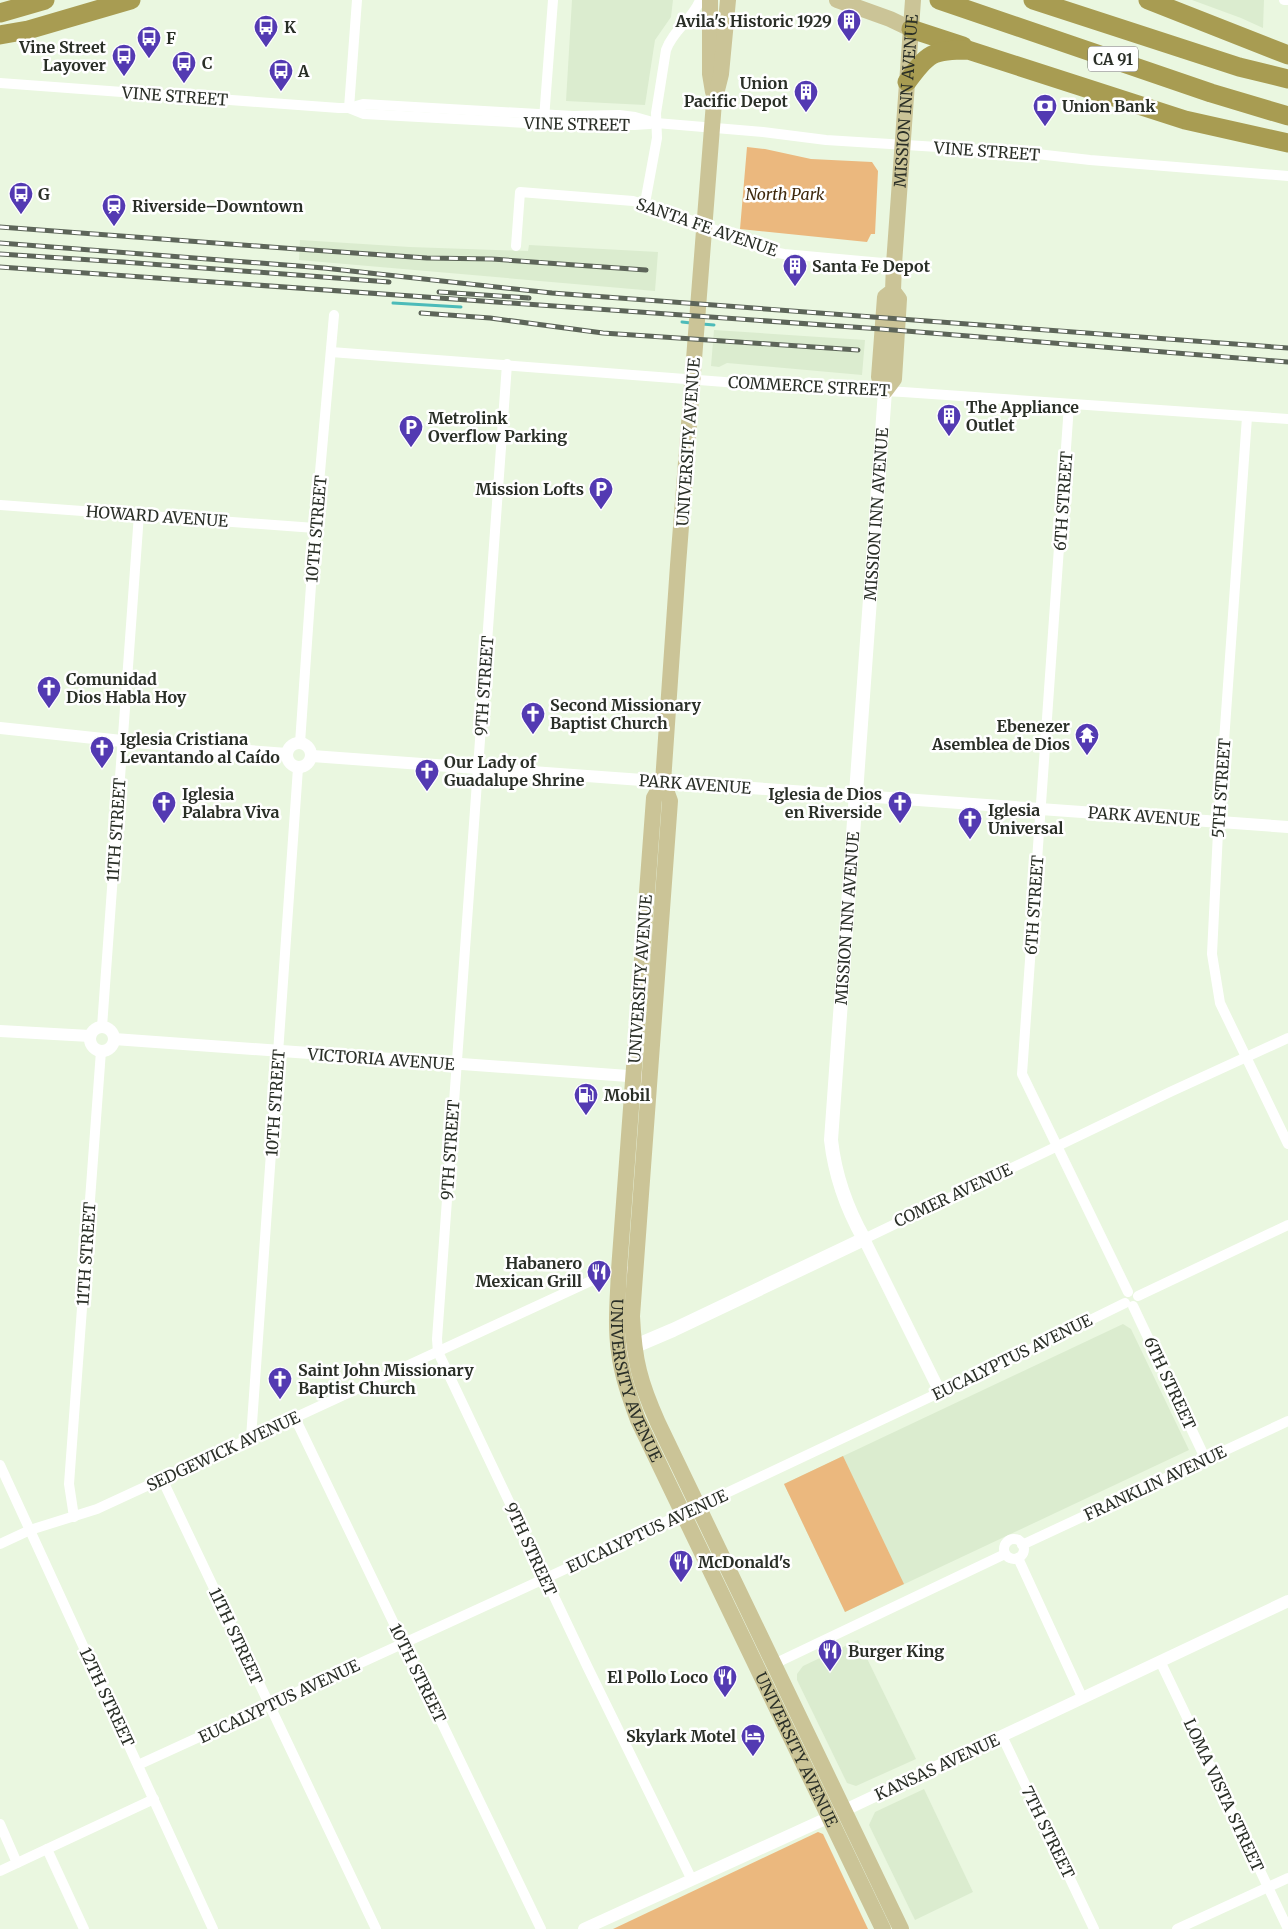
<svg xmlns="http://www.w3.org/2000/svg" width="1288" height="1929" viewBox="0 0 1288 1929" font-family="Merriweather,serif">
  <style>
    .built { fill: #dbeccf }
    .green { fill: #ebb87e }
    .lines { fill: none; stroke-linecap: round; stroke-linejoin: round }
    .stream { stroke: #4cbbb9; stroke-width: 3 }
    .minor { stroke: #fff; stroke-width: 10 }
    .tertiary { stroke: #fff; stroke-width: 12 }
    .secondary { stroke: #fff; stroke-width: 14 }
    .primary { stroke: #cbc497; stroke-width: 16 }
    .motorway { stroke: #a89c52; stroke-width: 19 }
    .rail-casing { stroke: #5d6559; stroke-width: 5 }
    .rail { stroke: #fff; stroke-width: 3; stroke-dasharray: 9; stroke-linecap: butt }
    .labels { text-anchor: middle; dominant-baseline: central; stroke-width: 5; stroke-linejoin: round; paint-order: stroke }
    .shield { fill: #fff; stroke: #6a6d68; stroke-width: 1 }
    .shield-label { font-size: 15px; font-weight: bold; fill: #2a2f27 }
    .poi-label { font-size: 16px; font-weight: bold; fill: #2a2f27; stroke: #fff; text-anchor: start }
    .street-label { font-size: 16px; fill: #2a2f27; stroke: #fff }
    .park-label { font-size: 16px; font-style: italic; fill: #3e280c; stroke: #fff }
  </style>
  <rect width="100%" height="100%" fill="#eaf7e0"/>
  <g class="built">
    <polygon points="572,0 673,0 671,17 655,40 645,105 566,101"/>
    <polygon points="1192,0 1264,0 1263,28 1241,18"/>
    <polygon points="300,240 410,247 528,251 529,245 658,252 655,291 299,260"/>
    <polygon points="714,330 865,340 862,375 727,363 719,367 711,366"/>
    <polygon points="1123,1324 1131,1329 1189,1450 845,1612 784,1484"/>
    <polygon points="858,1640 916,1759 856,1786 847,1783 797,1680 797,1674 803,1666"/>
    <polygon points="924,1789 973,1892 915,1920 869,1825 875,1812"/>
  </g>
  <g class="green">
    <polygon points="747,147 765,149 811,159 872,162 878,171 875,234 871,234 867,242 740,229"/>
    <polygon points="843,1456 904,1584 845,1612 784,1484"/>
    <polygon points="818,1832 823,1834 868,1929 613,1929"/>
  </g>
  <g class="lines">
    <g class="stream">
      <polyline points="393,303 461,307"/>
      <polyline points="682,322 691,323"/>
      <polyline points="702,324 714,325"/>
    </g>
    <g class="minor">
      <polyline points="1284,0 1288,0"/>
      <polyline points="0,83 339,108 349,108 363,104 573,116 619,115 635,117 656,123 763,132 826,140 1019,152 1090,160 1288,176"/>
      <polyline points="349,108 364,114 544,124 634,125 650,124"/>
      <polyline points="349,108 357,0"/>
      <polyline points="544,119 553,0"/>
      <path d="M645,203L657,138L656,113L666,50C673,30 693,19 700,0"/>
      <polyline points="516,246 520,192 633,201 672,213 768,251 784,254 894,264"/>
      <polyline points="331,352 778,386 903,392 1288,419"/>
      <polyline points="507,364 437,1339 438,1352 588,1668 692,1880"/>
      <polyline points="1069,405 1022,1074 1128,1292"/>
      <polyline points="1247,417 1219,812 1212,954 1220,1003 1288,1144"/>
      <polyline points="0,505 315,528"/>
      <polyline points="300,743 315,528 334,315"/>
      <polyline points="102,1027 139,514"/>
      <polyline points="864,1239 1170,1092 1288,1038"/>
      <polyline points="1138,1296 1288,1225"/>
      <polyline points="1133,1306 1206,1460"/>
      <polyline points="295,1418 541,1929"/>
      <polyline points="251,1438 298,768"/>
      <polyline points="0,1465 213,1929"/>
      <polyline points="162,1479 376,1929"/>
      <polyline points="74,1517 69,1484 101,1051"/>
      <circle cx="1014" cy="1549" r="10"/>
      <polyline points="0,1544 30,1530 97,1509 606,1274 624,1270"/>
      <polyline points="1022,1545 1288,1421"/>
      <polyline points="1018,1558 1082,1697"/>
      <polyline points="1160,1661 1288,1929"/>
      <polyline points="774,1664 1005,1554"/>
      <polyline points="1002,1736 1094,1929"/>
      <polyline points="138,1765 559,1572 1015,1357 1125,1303"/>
      <polyline points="0,1824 17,1863"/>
      <polyline points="47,1849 84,1929"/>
      <polyline points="0,1871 154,1799"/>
      <polyline points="1177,1929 1288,1878"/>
    </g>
    <g class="tertiary">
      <polyline points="0,728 122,741 287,754"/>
      <circle cx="299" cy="755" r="12"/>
      <polyline points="312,756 1288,827"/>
      <circle cx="102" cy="1039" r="12"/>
      <polyline points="0,1031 90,1036"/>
      <polyline points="114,1039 642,1077"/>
      <polyline points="864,1239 940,1392"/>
      <polyline points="584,1929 845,1810 1288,1601"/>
    </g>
    <path class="secondary" id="s1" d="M626,1350L673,1330L864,1239C846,1207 835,1176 831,1140L885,391"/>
    <g class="primary">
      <polyline points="710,0 710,74 713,92"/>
      <path d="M728,0L721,74L714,102L678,565L663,782L670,801L632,1316C634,1360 640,1383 658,1423L901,1929"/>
      <polyline points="837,0 890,19 911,29"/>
      <path id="s2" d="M893,291L885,297L879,377L885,391L894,379L899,299L893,291L894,264L913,0"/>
      <path id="s3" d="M663,782L654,798L619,1270C618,1297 615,1325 619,1352C622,1376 630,1398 638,1420L883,1929"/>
    </g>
    <g class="motorway">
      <polyline points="939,0 1211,93 1288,116"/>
      <polyline points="1033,0 1239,67 1288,79"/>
      <polyline points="1148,0 1288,55"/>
      <polyline points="0,13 45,0"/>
      <polyline points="911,29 963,46"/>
      <polyline points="0,35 28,30 131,0"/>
      <path d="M907,82C928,53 932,50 968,50L1185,120L1288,143"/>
    </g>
    <defs>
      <g id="rail">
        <polyline points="0,227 297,249 427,258 492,259 646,270"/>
        <polyline points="0,243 324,268 552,293 1288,348"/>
        <polyline points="0,254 123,262 389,282"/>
        <polyline points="0,267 881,329 1288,362"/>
        <polyline points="439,292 529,298"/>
        <polyline points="421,313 490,318 603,333 858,350"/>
      </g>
    </defs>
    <use href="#rail" class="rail-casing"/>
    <use href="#rail" class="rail"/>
  </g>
  <defs>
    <symbol id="building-pin" viewBox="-11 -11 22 30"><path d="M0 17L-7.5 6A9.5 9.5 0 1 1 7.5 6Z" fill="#533ab2" stroke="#fff"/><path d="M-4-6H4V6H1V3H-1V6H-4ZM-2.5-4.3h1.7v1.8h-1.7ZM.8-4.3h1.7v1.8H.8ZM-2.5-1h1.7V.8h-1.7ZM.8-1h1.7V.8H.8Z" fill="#fff"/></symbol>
    <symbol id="bus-pin" viewBox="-11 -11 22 30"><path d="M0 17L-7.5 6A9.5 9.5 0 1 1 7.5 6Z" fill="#533ab2" stroke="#fff"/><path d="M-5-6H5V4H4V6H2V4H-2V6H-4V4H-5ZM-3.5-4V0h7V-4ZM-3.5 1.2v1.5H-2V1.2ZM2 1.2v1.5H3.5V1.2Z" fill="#fff"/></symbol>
    <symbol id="bank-pin" viewBox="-11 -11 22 30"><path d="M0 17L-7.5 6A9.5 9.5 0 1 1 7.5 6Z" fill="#533ab2" stroke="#fff"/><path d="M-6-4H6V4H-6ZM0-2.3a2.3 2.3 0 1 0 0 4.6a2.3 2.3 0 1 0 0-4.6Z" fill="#fff"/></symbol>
    <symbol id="station-pin" viewBox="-11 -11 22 30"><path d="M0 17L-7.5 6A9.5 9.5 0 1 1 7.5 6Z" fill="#533ab2" stroke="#fff"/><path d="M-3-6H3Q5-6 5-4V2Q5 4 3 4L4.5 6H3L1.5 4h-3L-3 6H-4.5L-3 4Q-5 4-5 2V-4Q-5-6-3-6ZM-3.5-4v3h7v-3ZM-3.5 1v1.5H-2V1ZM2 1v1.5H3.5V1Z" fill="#fff"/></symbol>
    <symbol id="parking-pin" viewBox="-11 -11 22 30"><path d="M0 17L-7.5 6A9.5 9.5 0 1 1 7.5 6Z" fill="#533ab2" stroke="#fff"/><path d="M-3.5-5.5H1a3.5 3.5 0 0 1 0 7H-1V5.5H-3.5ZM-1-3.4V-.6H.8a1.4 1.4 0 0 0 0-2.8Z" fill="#fff"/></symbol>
    <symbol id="church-pin" viewBox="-11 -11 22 30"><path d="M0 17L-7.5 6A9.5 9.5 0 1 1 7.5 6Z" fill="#533ab2" stroke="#fff"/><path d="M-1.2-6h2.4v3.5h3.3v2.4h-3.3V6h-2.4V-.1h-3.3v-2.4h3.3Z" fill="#fff"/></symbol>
    <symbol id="temple-pin" viewBox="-11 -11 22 30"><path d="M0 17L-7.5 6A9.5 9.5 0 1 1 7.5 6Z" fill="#533ab2" stroke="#fff"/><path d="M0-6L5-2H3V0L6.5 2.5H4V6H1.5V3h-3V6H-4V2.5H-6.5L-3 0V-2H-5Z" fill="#fff"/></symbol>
    <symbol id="fuel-pin" viewBox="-11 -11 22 30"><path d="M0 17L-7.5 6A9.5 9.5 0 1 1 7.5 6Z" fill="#533ab2" stroke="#fff"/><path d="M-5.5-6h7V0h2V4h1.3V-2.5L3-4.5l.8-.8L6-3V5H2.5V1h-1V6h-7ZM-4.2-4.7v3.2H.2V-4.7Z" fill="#fff"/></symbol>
    <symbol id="restaurant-pin" viewBox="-11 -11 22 30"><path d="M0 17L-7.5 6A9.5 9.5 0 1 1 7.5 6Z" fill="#533ab2" stroke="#fff"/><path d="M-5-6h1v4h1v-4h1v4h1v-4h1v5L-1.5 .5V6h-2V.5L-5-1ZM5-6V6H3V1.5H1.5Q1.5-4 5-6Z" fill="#fff"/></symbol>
    <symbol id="hotel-pin" viewBox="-11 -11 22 30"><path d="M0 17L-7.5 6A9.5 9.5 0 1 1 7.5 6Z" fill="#533ab2" stroke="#fff"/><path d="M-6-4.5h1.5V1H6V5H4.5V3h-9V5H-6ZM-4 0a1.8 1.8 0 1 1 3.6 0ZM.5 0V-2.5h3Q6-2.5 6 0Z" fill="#fff"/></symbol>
  </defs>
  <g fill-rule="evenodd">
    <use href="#building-pin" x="835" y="7" width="28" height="38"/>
    <use href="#bus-pin" x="252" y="13" width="28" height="38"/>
    <use href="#bus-pin" x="135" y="24" width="28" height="38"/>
    <use href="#bus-pin" x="110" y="42" width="28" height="38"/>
    <use href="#bus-pin" x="170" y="49" width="28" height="38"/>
    <use href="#bus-pin" x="267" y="57" width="28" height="38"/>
    <use href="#building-pin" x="792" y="78" width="28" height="38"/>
    <use href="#bank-pin" x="1031" y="92" width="28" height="38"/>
    <use href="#bus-pin" x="7" y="180" width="28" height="38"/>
    <use href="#station-pin" x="100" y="192" width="28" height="38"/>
    <use href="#building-pin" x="781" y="252" width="28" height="38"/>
    <use href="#building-pin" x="935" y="402" width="28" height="38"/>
    <use href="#parking-pin" x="397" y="413" width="28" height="38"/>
    <use href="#parking-pin" x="587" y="475" width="28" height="38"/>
    <use href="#church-pin" x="35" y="674" width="28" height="38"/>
    <use href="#church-pin" x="519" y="700" width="28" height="38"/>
    <use href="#temple-pin" x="1073" y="721" width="28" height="38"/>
    <use href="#church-pin" x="88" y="734" width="28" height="38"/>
    <use href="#church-pin" x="413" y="757" width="28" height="38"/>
    <use href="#church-pin" x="150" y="789" width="28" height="38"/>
    <use href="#church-pin" x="886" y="789" width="28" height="38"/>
    <use href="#church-pin" x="956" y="805" width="28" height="38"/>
    <use href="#fuel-pin" x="572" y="1081" width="28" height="38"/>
    <use href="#restaurant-pin" x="585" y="1258" width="28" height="38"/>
    <use href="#church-pin" x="266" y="1365" width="28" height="38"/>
    <use href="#restaurant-pin" x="667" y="1548" width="28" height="38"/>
    <use href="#restaurant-pin" x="816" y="1637" width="28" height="38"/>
    <use href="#restaurant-pin" x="711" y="1663" width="28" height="38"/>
    <use href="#hotel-pin" x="739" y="1722" width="28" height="38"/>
  </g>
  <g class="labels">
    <rect class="shield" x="1088" y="46.5" width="50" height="25" rx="4"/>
    <g class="shield-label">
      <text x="1113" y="59">CA 91</text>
    </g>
    <g class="poi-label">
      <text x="832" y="21" text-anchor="end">Avila's Historic 1929</text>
      <text x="284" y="27">K</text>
      <text x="166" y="38">F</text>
      <text x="106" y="47" text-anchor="end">Vine Street<tspan x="106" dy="18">Layover</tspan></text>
      <text x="202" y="63">C</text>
      <text x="298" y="71">A</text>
      <text x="788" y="83" text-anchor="end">Union<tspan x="788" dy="18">Pacific Depot</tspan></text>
      <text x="1062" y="106">Union Bank</text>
      <text x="38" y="194">G</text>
      <text x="132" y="206">Riverside–Downtown</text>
      <text x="812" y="266">Santa Fe Depot</text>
      <text x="966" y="407">The Appliance<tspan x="966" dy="18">Outlet</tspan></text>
      <text x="428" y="418">Metrolink<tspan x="428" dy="18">Overflow Parking</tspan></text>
      <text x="584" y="489" text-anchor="end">Mission Lofts</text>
      <text x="66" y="679">Comunidad<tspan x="66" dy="18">Dios Habla Hoy</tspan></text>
      <text x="550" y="705">Second Missionary<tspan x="550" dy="18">Baptist Church</tspan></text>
      <text x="1070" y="726" text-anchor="end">Ebenezer<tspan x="1070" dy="18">Asemblea de Dios</tspan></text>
      <text x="120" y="739">Iglesia Cristiana<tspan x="120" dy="18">Levantando al Caído</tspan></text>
      <text x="444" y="762">Our Lady of<tspan x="444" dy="18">Guadalupe Shrine</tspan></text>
      <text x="182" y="794">Iglesia<tspan x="182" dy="18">Palabra Viva</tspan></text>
      <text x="882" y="794" text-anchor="end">Iglesia de Dios<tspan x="882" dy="18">en Riverside</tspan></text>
      <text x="988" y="810">Iglesia<tspan x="988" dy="18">Universal</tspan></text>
      <text x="604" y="1095">Mobil</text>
      <text x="582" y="1263" text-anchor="end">Habanero<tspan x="582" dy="18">Mexican Grill</tspan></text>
      <text x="298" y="1370">Saint John Missionary<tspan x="298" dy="18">Baptist Church</tspan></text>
      <text x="698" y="1562">McDonald's</text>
      <text x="848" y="1651">Burger King</text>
      <text x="708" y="1677" text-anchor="end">El Pollo Loco</text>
      <text x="736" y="1736" text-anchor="end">Skylark Motel</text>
    </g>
    <g class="street-label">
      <text transform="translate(175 96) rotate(4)">VINE STREET</text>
      <text stroke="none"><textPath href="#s2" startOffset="401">MISSION INN AVENUE</textPath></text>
      <text transform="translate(577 124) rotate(1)">VINE STREET</text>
      <text transform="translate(987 151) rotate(4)">VINE STREET</text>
      <text transform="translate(707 227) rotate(19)">SANTA FE AVENUE</text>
      <text transform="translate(809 386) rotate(3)">COMMERCE STREET</text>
      <text transform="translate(688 442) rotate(-86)">UNIVERSITY AVENUE</text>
      <text transform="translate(1063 501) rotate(-86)">6TH STREET</text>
      <text stroke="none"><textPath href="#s1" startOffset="995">MISSION INN AVENUE</textPath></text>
      <text transform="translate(157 516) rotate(4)">HOWARD AVENUE</text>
      <text transform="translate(316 529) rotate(-85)">10TH STREET</text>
      <text transform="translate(484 686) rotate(-86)">9TH STREET</text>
      <text transform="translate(695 784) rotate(4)">PARK AVENUE</text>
      <text transform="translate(1221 788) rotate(-86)">5TH STREET</text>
      <text transform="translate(1144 816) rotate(4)">PARK AVENUE</text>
      <text transform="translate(116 830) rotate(-86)">11TH STREET</text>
      <text transform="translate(1034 905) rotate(-86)">6TH STREET</text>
      <text stroke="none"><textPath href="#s1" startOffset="590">MISSION INN AVENUE</textPath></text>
      <text transform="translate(640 979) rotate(-86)">UNIVERSITY AVENUE</text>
      <text transform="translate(381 1059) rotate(4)">VICTORIA AVENUE</text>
      <text transform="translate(275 1103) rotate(-86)">10TH STREET</text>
      <text transform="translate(450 1150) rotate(-86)">9TH STREET</text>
      <text transform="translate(953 1195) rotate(-25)">COMER AVENUE</text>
      <text transform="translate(86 1254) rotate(-86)">11TH STREET</text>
      <text transform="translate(1012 1357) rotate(-26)">EUCALYPTUS AVENUE</text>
      <text stroke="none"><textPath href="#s3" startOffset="605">UNIVERSITY AVENUE</textPath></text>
      <text transform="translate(1170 1383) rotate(65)">6TH STREET</text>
      <text transform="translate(223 1451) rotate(-25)">SEDGEWICK AVENUE</text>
      <text transform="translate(1155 1483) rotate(-25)">FRANKLIN AVENUE</text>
      <text transform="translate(647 1531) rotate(-25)">EUCALYPTUS AVENUE</text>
      <text transform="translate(531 1549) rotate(65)">9TH STREET</text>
      <text transform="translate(236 1636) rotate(65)">11TH STREET</text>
      <text transform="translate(418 1673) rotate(64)">10TH STREET</text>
      <text transform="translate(107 1697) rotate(65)">12TH STREET</text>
      <text transform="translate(279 1701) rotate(-25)">EUCALYPTUS AVENUE</text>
      <text stroke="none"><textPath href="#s3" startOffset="1010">UNIVERSITY AVENUE</textPath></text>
      <text transform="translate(937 1767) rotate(-25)">KANSAS AVENUE</text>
      <text transform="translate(1224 1795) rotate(65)">LOMA VISTA STREET</text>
      <text transform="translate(1048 1832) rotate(64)">7TH STREET</text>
    </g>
    <g class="park-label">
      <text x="785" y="194">North Park</text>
    </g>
  </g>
</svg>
